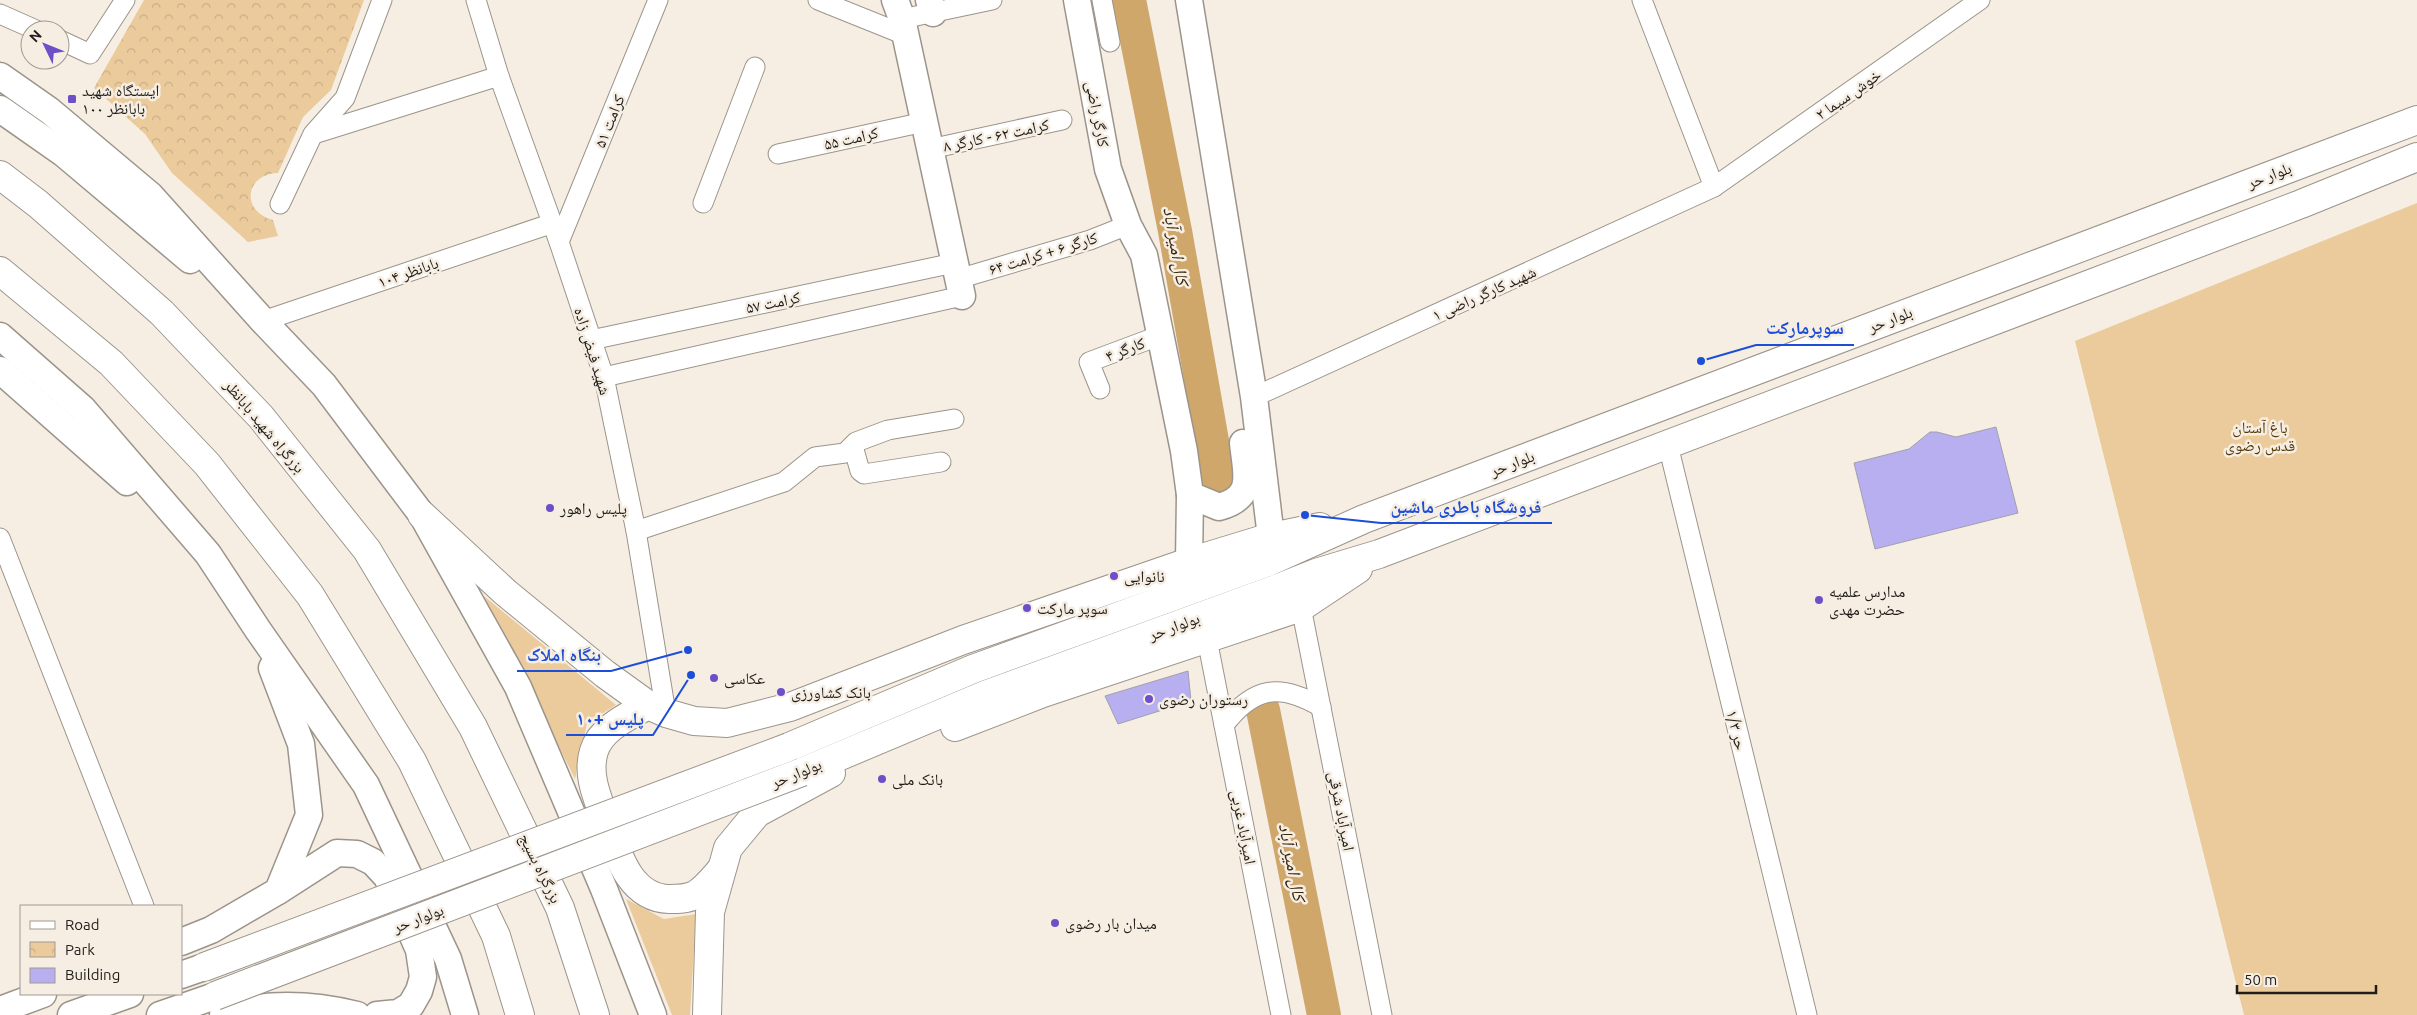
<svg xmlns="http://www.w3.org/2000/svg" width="2417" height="1015" viewBox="0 0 2417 1015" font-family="Ubuntu,'Noto Naskh Arabic',sans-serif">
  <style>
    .green { fill: #ebcb9c }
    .park { fill: url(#park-crowns) }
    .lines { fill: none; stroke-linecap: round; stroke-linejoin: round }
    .river { stroke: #d0a76a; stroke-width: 34 }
    .building { fill: #b8aff0; stroke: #a1a0ac }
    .street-casing { stroke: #9c948a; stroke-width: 21 }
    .secondary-casing { stroke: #9c948a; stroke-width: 29 }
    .primary-casing { stroke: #9c948a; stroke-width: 30 }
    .highway-casing { stroke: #9c948a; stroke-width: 30 }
    .street { stroke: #fff; stroke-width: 19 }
    .secondary { stroke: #fff; stroke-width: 26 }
    .primary { stroke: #fff; stroke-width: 28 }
    .highway { stroke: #fff; stroke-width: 28 }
    .primary-bridge-casing { stroke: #9c948a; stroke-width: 30; stroke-linecap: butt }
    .primary-bridge { stroke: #fff; stroke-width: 28 }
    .poi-dot { fill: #6d4fc8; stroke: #f6eee3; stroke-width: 2 }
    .labels { text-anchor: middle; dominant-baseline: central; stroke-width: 5; stroke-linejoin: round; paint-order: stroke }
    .poi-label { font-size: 16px; fill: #1f1c19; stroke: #f6eee3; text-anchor: start }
    .street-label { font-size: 16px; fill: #1f1c19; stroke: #f6eee3 }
    .park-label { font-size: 16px; fill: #543906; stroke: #f6eee3 }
    .water-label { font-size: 18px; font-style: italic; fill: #39270c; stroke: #f6eee3 }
    .leader { fill: none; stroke: #1d4ed8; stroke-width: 2 }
    .callout-dot { fill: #1d4ed8; stroke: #f6eee3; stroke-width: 2 }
    .callout-label { font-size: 18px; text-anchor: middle; font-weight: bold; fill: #1d4ed8; stroke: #f6eee3; stroke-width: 5; stroke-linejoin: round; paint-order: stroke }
  </style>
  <defs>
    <pattern id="park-crowns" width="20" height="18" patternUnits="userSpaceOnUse" patternTransform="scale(1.25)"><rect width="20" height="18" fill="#ebcb9c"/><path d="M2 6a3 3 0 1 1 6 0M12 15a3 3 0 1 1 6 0" fill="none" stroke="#c9ae86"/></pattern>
  </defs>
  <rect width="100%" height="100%" fill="#f6eee3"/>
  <g class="green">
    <polygon points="2417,203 2417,1015 2244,1015 2075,341"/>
    <polygon points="484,596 616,705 587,723 575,779"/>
    <polygon points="626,899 664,919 696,914 690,1015 672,1015"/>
  </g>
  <path class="park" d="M144,0H364L331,90L303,117L278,173C245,174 240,211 273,220L278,236L248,242L172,173L145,134L94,88Z"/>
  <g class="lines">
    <g class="river">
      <polyline points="1129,0 1175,231 1221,492"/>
      <polyline points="1263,710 1324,1015"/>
    </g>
  </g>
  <g class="building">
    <polygon points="1996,427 2018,513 1875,549 1854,463 1909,449 1930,432 1937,432 1956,437"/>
    <polygon points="1188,671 1191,701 1118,724 1105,696"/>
  </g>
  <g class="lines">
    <defs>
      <g id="street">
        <polyline points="476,0 499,76 559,242 604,377 636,531 666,713"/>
        <polyline points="818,0 905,35"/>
        <polyline points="1102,0 1110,42"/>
        <polyline points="1642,0 1714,187"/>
        <polyline points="0,14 36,30"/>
        <polyline points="902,19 992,0"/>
        <polyline points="60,40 90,54 125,0"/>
        <polyline points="314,134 499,76"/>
        <polyline points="930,149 1062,120"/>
        <polyline points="778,154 924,122"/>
        <polyline points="703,203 755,67"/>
        <polyline points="280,204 313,134 345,98 382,0"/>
        <polyline points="559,242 658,0"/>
        <polyline points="958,279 1090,240 1128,225"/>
        <polyline points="263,321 553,223"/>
        <polyline points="591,340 954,263"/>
        <polyline points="604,377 962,296"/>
        <polyline points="1100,389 1089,362 1161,335"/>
        <polyline points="1254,397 1714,187 1980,0"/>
        <polyline points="1668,445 1807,1015"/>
        <polyline points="853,446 860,471 864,474 941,462"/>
        <polyline points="636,531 784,482 815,457 845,453 856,442 888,430 954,419"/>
        <polyline points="0,538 144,906"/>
        <polyline points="1301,607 1382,1015"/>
        <polyline points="1207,639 1281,1015"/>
        <path d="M1224,725C1254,686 1280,683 1321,707"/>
      </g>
      <g id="secondary">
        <polyline points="895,0 902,19 962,296"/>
        <polyline points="929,0 933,13"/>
        <polyline points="1077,0 1108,169 1128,225 1144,255 1184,451 1190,495 1189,562"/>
        <polyline points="1189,0 1254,397 1271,537"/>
        <polyline points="0,76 50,111 150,195 263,321 324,385 422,515 518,687 604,889 653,1015"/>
        <polyline points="0,109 63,153 190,260"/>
        <polyline points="0,336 83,409 208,554 258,630 366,785 448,959 465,1015"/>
        <polyline points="0,370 127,482"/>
        <path d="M1190,495L1219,507C1256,497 1246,474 1243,443"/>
        <polyline points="278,891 337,853 357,854 373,862 387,877 419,950 423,977 419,991 411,1005 398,1013 377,1015"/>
        <polyline points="181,942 211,930 278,891 309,815 301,744 272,668"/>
        <polyline points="181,975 204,967"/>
        <polyline points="0,1010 43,994"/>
        <polyline points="71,1015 130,994"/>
        <polyline points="160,1015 215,996"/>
        <path d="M223,1015C268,1002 312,1004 357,1015"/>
      </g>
      <g id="primary">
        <polyline points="422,515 505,592 605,674 648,705 666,713 694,721 727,723 790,707 963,640 1189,562 1271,537 1320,527"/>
        <path d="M648,705C629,716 601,728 594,751C586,776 599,801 607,825C618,855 630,898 669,899C678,899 687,899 695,895C704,890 713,879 720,871"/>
        <polyline points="955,727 1043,693 1301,607 1358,569"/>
        <polyline points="789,747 973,669 1268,562 1364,519 2417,120"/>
        <polyline points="802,772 985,695 1281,587 1316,573 1379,554 2301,204 2417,157"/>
        <polyline points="707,1015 710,912 728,848 757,813 831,773"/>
      </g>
      <g id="highway">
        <polyline points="0,175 38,204 162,313 261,417 367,550 473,727 560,908 595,1015"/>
        <polyline points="0,271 111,363 207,464 310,595 412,761 496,936 520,1015"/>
      </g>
    </defs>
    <use href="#street" class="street-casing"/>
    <use href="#secondary" class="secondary-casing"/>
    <use href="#primary" class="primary-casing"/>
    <use href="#highway" class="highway-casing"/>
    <use href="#street" class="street"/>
    <use href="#secondary" class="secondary"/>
    <use href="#primary" class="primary"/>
    <use href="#highway" class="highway"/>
    <defs>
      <g id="primary-bridge">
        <polyline points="204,967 789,747"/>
        <polyline points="215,996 802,772"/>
      </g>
    </defs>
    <use href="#primary-bridge" class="primary-bridge-casing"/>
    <use href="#primary-bridge" class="primary-bridge"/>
  </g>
  <g class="poi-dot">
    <rect x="67" y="94" width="10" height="10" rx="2.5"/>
    <circle cx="550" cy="508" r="5"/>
    <circle cx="1114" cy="576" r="5"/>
    <circle cx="1819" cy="600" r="5"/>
    <circle cx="1027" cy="608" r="5"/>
    <circle cx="714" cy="678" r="5"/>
    <circle cx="781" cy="692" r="5"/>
    <circle cx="1149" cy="699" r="5"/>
    <circle cx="882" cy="779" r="5"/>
    <circle cx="1055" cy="923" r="5"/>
  </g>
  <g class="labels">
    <g class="poi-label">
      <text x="82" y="90">ایستگاه شهید<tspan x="82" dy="18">بابانظر ۱۰۰</tspan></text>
      <text x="560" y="508">پلیس راهور</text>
      <text x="1124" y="576">نانوایی</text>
      <text x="1829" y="591">مدارس علمیه<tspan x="1829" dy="18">حضرت مهدی</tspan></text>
      <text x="1037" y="608">سوپر مارکت</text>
      <text x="724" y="678">عکاسی</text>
      <text x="791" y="692">بانک کشاورزی</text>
      <text x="1159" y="699">رستوران رضوی</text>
      <text x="892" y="779">بانک ملی</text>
      <text x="1065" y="923">میدان بار رضوی</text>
    </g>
    <g class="street-label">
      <text transform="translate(1848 94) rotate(-35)">خوش سیما ۲</text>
      <text transform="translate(1098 114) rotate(79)">کارگر راضی</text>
      <text transform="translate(609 121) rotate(-68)">کرامت ۵۱</text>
      <text transform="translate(996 135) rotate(-12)">کرامت ۶۲ - کارگر ۸</text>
      <text transform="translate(851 138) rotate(-13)">کرامت ۵۵</text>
      <text transform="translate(2269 175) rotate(-21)">بلوار حر</text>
      <text transform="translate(1043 253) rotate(-17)">کارگر ۶ + کرامت ۶۴</text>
      <text transform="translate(408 272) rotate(-19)">بابانظر ۱۰۴</text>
      <text transform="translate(1484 293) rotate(-24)">شهید کارگر راضی ۱</text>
      <text transform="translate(773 302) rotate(-12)">کرامت ۵۷</text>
      <text transform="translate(1890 319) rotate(-21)">بلوار حر</text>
      <text transform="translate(1125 349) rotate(-21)">کارگر ۴</text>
      <text transform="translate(593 351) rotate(73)">شهید فیض زاده</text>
      <text transform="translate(265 426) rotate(50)">بزرگراه شهید بابانظر</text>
      <text transform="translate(1512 463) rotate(-21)">بلوار حر</text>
      <text transform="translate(1174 626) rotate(-20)">بولوار حر</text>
      <text transform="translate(1737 730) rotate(76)">حر ۱/۳</text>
      <text transform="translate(796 773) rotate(-22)">بولوار حر</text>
      <text transform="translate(1342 811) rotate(79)">امیرآباد شرقی</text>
      <text transform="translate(1244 827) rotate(79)">امیرآباد غربی</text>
      <text transform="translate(541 868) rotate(64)">بزرگراه بسیج</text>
      <text transform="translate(418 918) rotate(-21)">بولوار حر</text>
    </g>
    <g class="park-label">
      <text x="2260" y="427">باغ آستان<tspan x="2260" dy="18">قدس رضوی</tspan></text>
    </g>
    <g class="water-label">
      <text transform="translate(1177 246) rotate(80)">کال امیر آباد</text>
      <text transform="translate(1293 862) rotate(79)">کال امیر آباد</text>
    </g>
  </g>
  <path class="leader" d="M1701 361L1756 345H1854M1305 515L1381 523H1552M688 650L611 671H517M691 675L653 735H566"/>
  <g class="callout-dot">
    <circle cx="1701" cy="361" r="5"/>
    <circle cx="1305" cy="515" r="5"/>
    <circle cx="688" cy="650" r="5"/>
    <circle cx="691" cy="675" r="5"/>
  </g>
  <g class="callout-label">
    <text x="1805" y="334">سوپرمارکت</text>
    <text x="1466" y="513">فروشگاه باطری ماشین</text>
    <text x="564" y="661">بنگاه املاک</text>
    <text x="610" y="725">پلیس +۱۰</text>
  </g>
  <rect x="20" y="905" width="162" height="90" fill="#f6eee3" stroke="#a09a92"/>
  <rect x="30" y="921" width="25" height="8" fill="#ffffff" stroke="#a09a92"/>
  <text x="65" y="930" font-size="15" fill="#1f1c19">Road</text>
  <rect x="30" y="942" width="25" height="15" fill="url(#park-crowns)" stroke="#a09a92"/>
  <text x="65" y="955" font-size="15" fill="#1f1c19">Park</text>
  <rect x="30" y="968" width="25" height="15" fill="#b8aff0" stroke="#a09a92"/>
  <text x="65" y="980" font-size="15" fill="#1f1c19">Building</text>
  <g transform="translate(45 45) rotate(313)"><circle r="24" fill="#f6eee3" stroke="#a09a92"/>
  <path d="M0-4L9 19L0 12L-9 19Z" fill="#6d4fc8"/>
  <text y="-8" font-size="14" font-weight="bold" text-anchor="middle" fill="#1f1c19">N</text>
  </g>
  <path d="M2237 985v8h139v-8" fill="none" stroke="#1f1c19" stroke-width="2.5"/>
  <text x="2244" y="985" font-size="15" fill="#1f1c19" stroke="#f6eee3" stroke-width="4" paint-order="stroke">50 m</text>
</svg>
